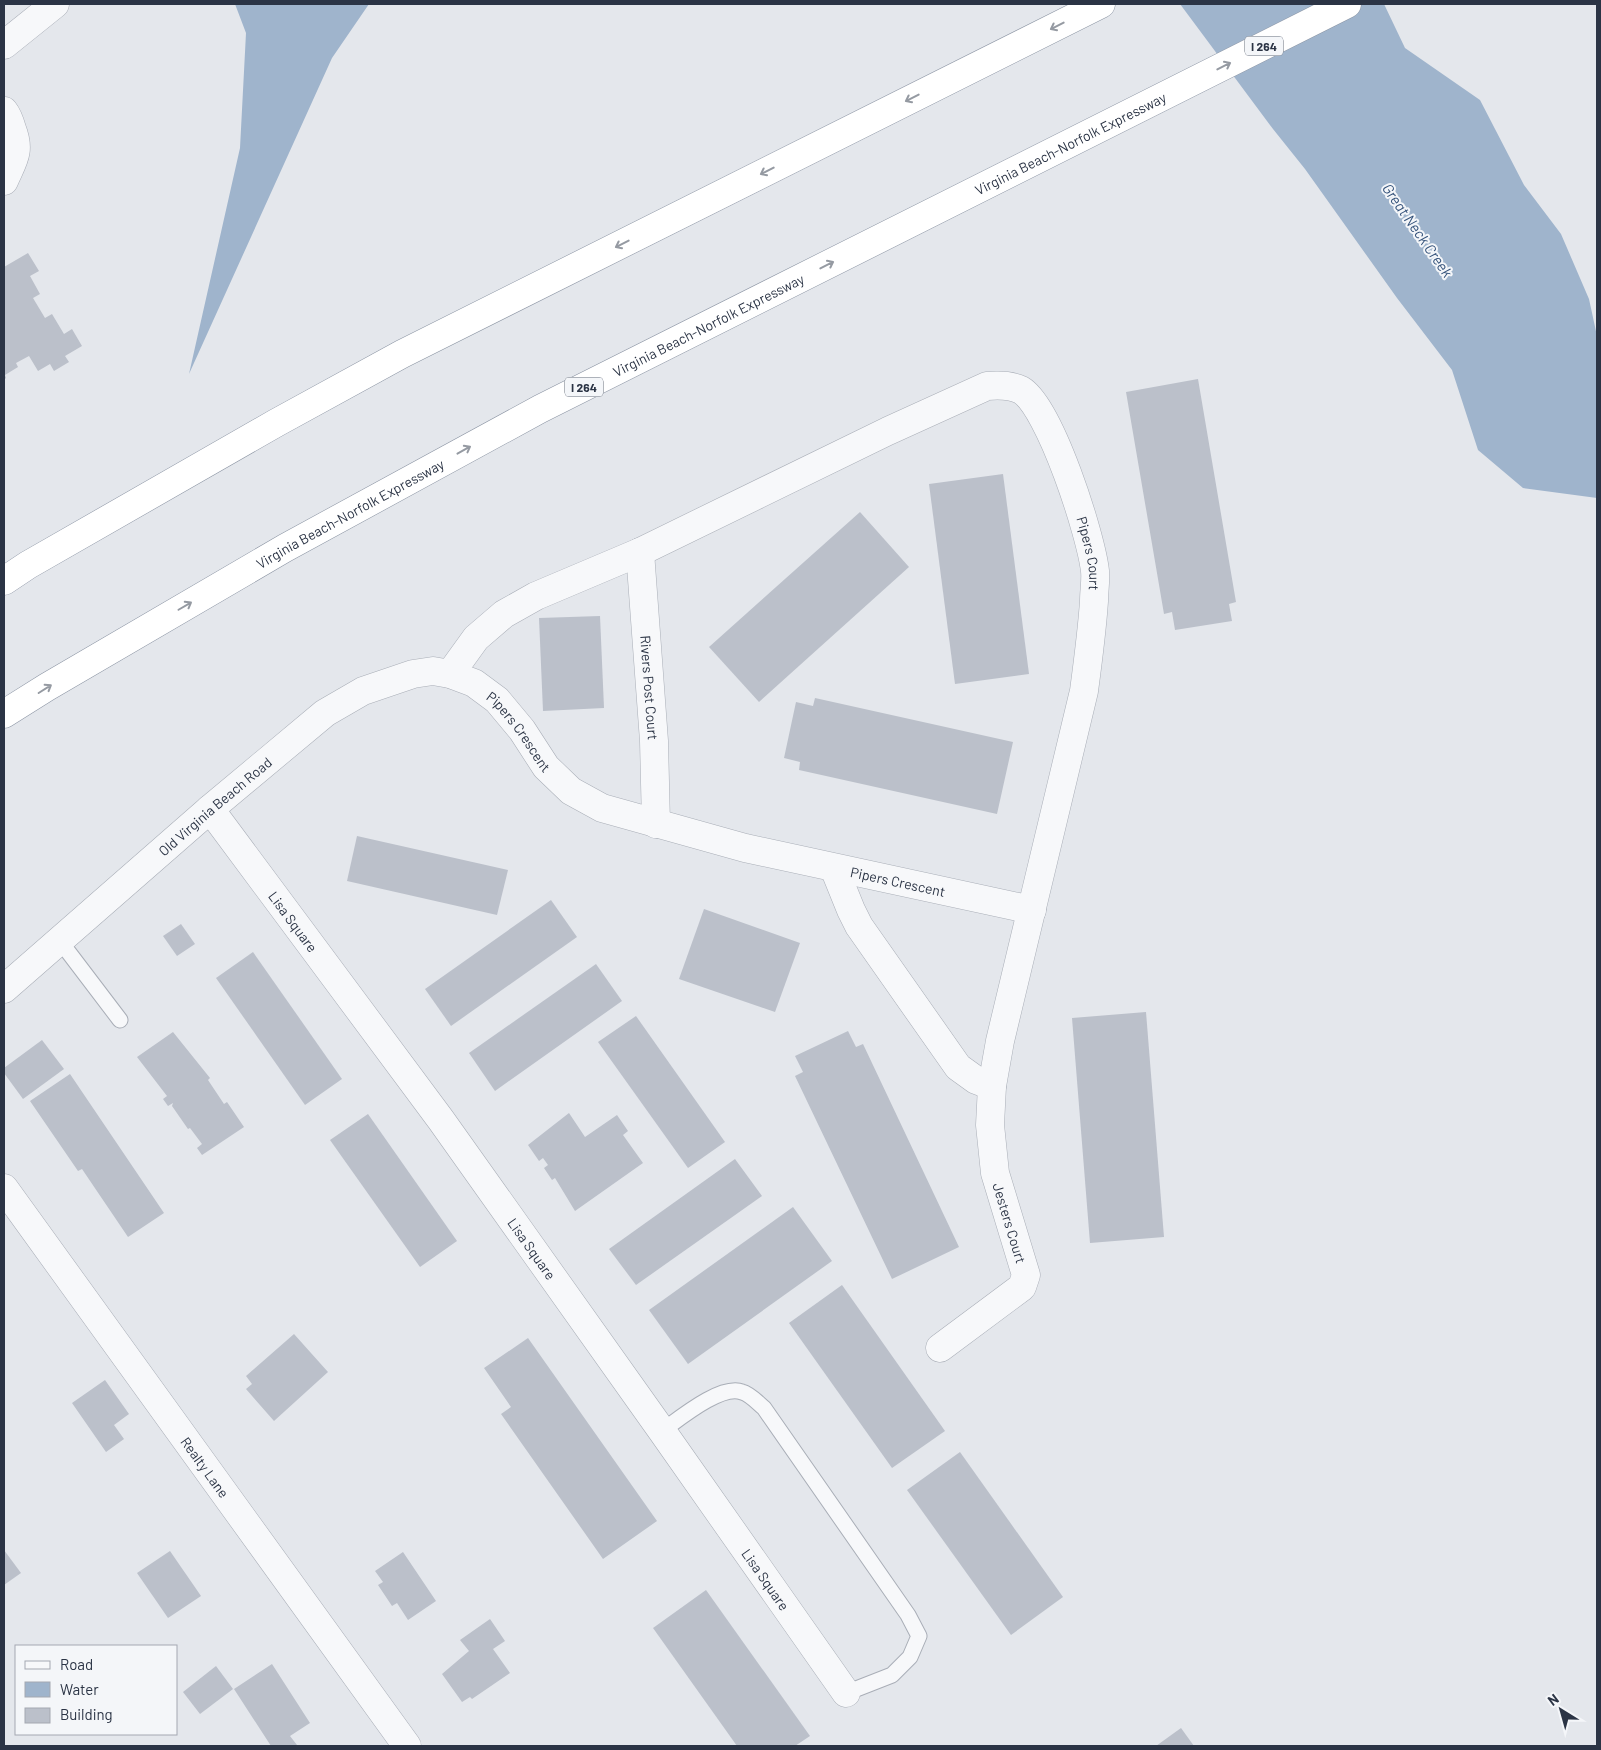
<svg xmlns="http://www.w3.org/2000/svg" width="1601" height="1750" viewBox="0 0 1601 1750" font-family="Barlow,sans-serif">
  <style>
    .water { fill: #9fb4cc }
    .building { fill: #bbc0ca }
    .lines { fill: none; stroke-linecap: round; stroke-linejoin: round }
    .service-casing { stroke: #a9aeb7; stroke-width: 17 }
    .minor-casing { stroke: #a9aeb7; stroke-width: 29 }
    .motorway-casing { stroke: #8b94a3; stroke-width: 29 }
    .service { stroke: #f7f8fa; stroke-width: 15 }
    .minor { stroke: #f7f8fa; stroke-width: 28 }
    .motorway { stroke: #fff; stroke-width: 28 }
    .oneway { stroke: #959aa2 }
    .labels { text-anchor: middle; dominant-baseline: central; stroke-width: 4; stroke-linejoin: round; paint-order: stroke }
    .shield { fill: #f4f6f9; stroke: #676e7b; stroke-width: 1 }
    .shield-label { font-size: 12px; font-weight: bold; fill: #2b3445 }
    .street-label { font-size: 14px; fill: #2b3445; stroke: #f4f6f9 }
    .water-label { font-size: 15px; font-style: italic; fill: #34527a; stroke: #f4f6f9 }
  </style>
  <rect width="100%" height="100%" fill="#e4e7ec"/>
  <g class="water">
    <polygon points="235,4 369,4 332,58 189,374 240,148 246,33"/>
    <polygon points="1180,4 1384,4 1405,48 1480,100 1524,185 1561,234 1589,299 1597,336 1597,498 1523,488 1478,450 1452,370 1397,298 1305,169 1273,129"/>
  </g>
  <g class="building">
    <polygon points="28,253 39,271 30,276 40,294 33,298 45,318 52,314 64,334 72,329 82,346 65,356 69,362 54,371 50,364 38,371 29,356 16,363 18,367 5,375 6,378 4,380 4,267"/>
    <polygon points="1198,379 1236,602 1229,604 1232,621 1175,630 1172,612 1164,614 1126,392"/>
    <polygon points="1003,474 1029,674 955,684 929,484"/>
    <polygon points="860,512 909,567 759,702 709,647"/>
    <polygon points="600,616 604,708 543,711 539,618"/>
    <polygon points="815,698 1013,742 997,814 799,770 800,762 784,758 796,702 813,706"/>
    <polygon points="357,836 508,870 497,915 347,881"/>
    <polygon points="551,900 577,937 451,1026 425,989"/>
    <polygon points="704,909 800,943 775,1012 679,979"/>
    <polygon points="181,924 195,944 177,956 163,936"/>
    <polygon points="253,952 342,1079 305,1105 216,978"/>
    <polygon points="596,964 622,1001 495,1091 469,1053"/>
    <polygon points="1146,1012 1164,1237 1090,1243 1072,1018"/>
    <polygon points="636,1016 725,1142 688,1168 598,1042"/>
    <polygon points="848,1031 856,1047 863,1044 959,1247 892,1279 795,1076 803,1072 795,1056"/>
    <polygon points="173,1032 210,1078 208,1080 224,1104 227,1102 244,1127 202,1155 197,1148 202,1144 190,1128 188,1129 172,1106 173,1103 168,1106 163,1099 167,1096 137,1057"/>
    <polygon points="42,1040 64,1069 23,1099 4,1073 4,1068"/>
    <polygon points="70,1074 164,1213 128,1237 82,1169 78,1171 30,1101"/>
    <polygon points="569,1113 585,1137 617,1115 628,1131 623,1135 643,1163 575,1211 555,1178 552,1180 544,1168 548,1165 543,1158 539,1161 528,1145"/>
    <polygon points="368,1114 457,1241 420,1267 330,1140"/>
    <polygon points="735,1159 762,1196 636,1285 609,1249"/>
    <polygon points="793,1207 832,1261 688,1364 649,1310"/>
    <polygon points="842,1285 945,1431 892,1468 789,1323"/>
    <polygon points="294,1334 328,1372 274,1421 246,1389 252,1384 246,1376"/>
    <polygon points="528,1338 657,1521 603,1559 501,1414 511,1407 484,1368"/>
    <polygon points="105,1380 129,1414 114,1425 124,1439 106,1452 72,1403"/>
    <polygon points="960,1452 1063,1597 1011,1635 907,1490"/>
    <polygon points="4,1550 21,1573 4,1585"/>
    <polygon points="170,1551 201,1596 168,1618 137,1573"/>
    <polygon points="403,1552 436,1601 408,1620 397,1603 392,1606 378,1585 383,1582 375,1571"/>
    <polygon points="706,1590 810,1736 795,1746 737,1746 653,1628"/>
    <polygon points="490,1619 505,1641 493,1649 510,1673 472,1699 470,1697 462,1702 442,1674 469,1651 460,1640"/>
    <polygon points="272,1664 310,1723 290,1736 297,1745 295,1746 271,1746 234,1689"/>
    <polygon points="216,1666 233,1689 200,1714 183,1692"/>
    <polygon points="1181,1728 1194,1746 1156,1746"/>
  </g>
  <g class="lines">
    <defs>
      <g id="service">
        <polyline points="60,941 120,1020"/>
        <path d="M662,1431C679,1419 721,1384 742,1392C750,1394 758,1403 764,1408L908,1615L919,1636L910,1657L892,1675L846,1693"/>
      </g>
      <g id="minor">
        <polyline points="4,45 55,4"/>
        <path d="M4,111C8,116 10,122 12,129C21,152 13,160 4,181"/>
        <path id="s1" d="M640,552L654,741L656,824"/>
        <path id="s2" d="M450,674L476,638L504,614L536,596L640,552L888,431L987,386C999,385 1011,385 1021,390C1050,407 1091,535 1095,571C1096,580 1094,591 1094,601C1092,631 1088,661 1084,691L1000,1041L992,1086L990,1125L995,1173L1026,1275L1022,1287L940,1348"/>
        <path id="s3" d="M210,809L441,1120L662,1431L846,1693"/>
        <polyline points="834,868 851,910 859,926 958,1067 976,1080 992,1086"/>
        <path id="s4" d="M4,989L210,809L325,713L363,691L413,674L433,671L450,674L474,683L497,700L522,730L546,767L571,791L602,808L745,848L1032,910"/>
        <path id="s5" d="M4,1188L407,1746"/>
      </g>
      <g id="motorway">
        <polyline points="4,581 28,565 276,423 402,354 1101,4"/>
        <path id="s6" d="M4,714L47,687L285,548L540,409L1347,4"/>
      </g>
    </defs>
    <use href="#service" class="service-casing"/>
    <use href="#minor" class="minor-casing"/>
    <use href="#motorway" class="motorway-casing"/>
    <use href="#service" class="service"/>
    <use href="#minor" class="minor"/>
    <use href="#motorway" class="motorway"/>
  </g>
  <defs><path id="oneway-shaft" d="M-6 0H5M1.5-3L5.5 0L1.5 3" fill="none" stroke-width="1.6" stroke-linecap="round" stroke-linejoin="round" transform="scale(1.25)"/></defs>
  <g class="oneway">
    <use href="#oneway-shaft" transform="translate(1057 26) rotate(153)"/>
    <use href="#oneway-shaft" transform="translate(1224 66) rotate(-27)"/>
    <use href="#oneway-shaft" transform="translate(912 98) rotate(153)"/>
    <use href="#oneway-shaft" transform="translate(767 171) rotate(153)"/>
    <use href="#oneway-shaft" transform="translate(622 244) rotate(153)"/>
    <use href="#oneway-shaft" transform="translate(827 265) rotate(-27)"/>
    <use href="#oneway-shaft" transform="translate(464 450) rotate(-29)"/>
    <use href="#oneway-shaft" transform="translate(185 606) rotate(-30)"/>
    <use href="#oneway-shaft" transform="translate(45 689) rotate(-32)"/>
  </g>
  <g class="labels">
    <g class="shield">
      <rect x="1245" y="36.5" width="38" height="19" rx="4"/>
      <rect x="565" y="377.5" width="38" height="19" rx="4"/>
    </g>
    <g class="shield-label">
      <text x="1264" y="46">I 264</text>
      <text x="584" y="387">I 264</text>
    </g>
    <g class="street-label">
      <text stroke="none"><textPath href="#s6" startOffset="1210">Virginia Beach-Norfolk Expressway</textPath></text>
      <text stroke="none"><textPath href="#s6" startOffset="805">Virginia Beach-Norfolk Expressway</textPath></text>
      <text stroke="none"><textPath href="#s6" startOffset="400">Virginia Beach-Norfolk Expressway</textPath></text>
      <text stroke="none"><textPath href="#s2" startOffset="830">Pipers Court</textPath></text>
      <text stroke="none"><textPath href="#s1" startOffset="136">Rivers Post Court</textPath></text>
      <text stroke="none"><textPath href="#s4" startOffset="650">Pipers Crescent</textPath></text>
      <text stroke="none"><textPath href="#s4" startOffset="279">Old Virginia Beach Road</textPath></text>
      <text stroke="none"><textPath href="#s4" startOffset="1070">Pipers Crescent</textPath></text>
      <text stroke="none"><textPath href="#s3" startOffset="140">Lisa Square</textPath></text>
      <text stroke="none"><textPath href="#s2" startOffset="1514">Jesters Court</textPath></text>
      <text stroke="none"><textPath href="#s3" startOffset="545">Lisa Square</textPath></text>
      <text stroke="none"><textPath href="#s5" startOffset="344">Realty Lane</textPath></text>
      <text stroke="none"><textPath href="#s3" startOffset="950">Lisa Square</textPath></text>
    </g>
    <g class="water-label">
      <text transform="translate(1418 230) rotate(55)">Great Neck Creek</text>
    </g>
  </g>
  <rect width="1601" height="1750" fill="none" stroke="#2b3445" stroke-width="10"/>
  <rect x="15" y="1645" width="162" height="90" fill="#f4f6f9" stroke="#a4a8b1"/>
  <rect x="25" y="1661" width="25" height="8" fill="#f7f8fa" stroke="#a4a8b1"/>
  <text x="60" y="1670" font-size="15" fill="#2b3445">Road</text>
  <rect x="25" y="1682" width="25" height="15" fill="#9fb4cc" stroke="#a4a8b1"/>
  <text x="60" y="1695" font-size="15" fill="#2b3445">Water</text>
  <rect x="25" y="1708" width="25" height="15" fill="#bbc0ca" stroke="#a4a8b1"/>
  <text x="60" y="1720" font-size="15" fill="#2b3445">Building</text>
  <g transform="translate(1561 1710) rotate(323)" stroke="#f4f6f9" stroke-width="4" paint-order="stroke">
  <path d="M0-4L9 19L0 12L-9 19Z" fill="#2b3445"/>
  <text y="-8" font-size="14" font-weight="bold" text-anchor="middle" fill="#2b3445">N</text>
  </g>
</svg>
